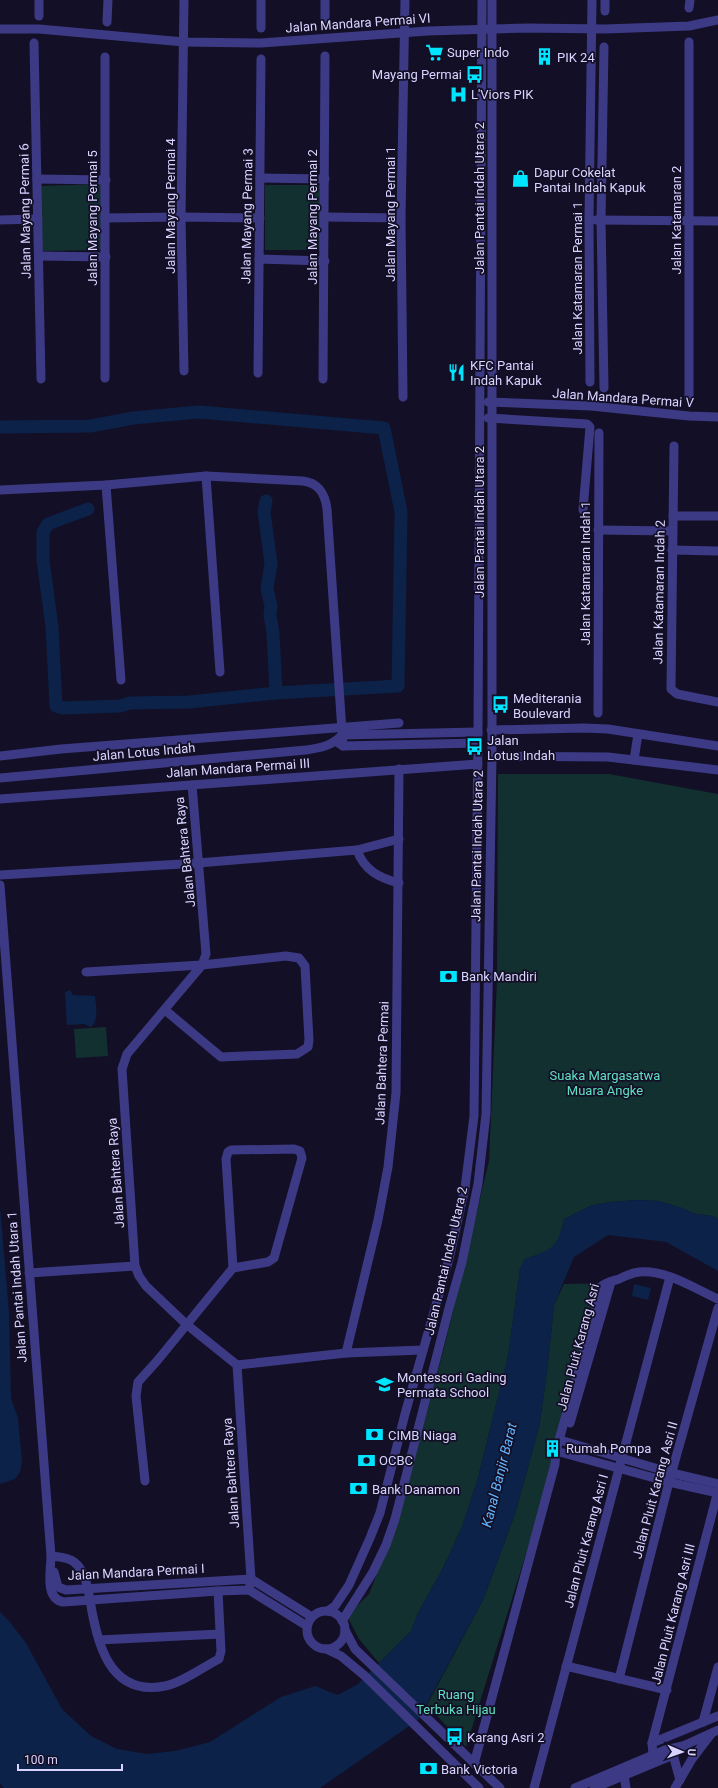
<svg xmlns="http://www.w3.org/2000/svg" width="718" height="1788" viewBox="0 0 718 1788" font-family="Roboto,sans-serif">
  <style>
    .green { fill: #12302f }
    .water { fill: #0c2248 }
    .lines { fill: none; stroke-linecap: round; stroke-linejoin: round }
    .river { stroke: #0c2248; stroke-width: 13 }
    .minor { stroke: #3d3a85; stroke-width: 9 }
    .labels { text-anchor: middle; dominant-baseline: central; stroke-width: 3.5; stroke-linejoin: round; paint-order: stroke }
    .street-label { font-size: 13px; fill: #d9d4ff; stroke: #130f26 }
    .poi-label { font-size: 13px; fill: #d9d4ff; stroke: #130f26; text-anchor: start }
    .park-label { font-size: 13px; fill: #5fe0c0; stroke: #130f26 }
    .water-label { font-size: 14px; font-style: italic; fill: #62b6ff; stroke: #130f26 }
  </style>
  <rect width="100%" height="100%" fill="#130f26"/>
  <g class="green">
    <polygon points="102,184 103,250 39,251 38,186"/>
    <rect x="265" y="185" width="55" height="65"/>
    <path d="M498,774H609L718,794V1219L712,1216L696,1214L679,1207L658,1201L638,1200L610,1202L590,1206L564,1219C558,1249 552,1250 525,1259L520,1269L508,1356L478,1478L462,1527L443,1568L418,1613L411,1631L379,1663L359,1639L347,1616L369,1594L399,1518L445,1344L489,1161L497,980Z"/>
    <polygon points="106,1027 108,1056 76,1058 74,1029"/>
    <polygon points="610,1283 466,1747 427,1705 483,1600 515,1514 539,1427 547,1372 554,1305 564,1284"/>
  </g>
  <g class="water">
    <path d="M70,990L73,995L95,996C96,1005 99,1021 91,1027L84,1024L67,1025L65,992Z"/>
    <path d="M638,1200L658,1201L679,1207L696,1214L712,1216L718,1219V1271L666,1242L608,1235L574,1257L554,1305L547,1372L539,1427L515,1514L483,1600L418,1720L320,1788H4L0,1783V1612L9,1621L26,1643L62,1709L91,1736L117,1749L147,1754L175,1751L210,1742L281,1697L315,1686L338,1695L358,1684L411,1631L418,1613L443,1568L462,1527L478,1478L508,1356L520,1269L525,1259C552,1250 558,1248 564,1219L590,1206L610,1202Z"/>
    <polygon points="0,1207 9,1312 11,1398 18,1418 22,1461 20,1472 15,1479 0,1484"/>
    <polygon points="634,1284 651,1288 648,1300 632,1296"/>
  </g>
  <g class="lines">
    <g class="river">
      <polyline points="0,427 91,426 133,418 199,412 384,428 401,512 398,686 276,693 189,702 130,703 120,706 63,708 56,706 52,627 43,560 43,532 48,524 88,509"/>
      <polyline points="266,501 264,512 271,564 267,588 271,606 270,615 273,633 276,693"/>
    </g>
    <g class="minor">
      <polyline points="689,8 690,0"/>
      <polyline points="605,11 605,0"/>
      <polyline points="39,16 39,0"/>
      <polyline points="107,22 108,0"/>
      <polyline points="325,23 325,0"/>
      <polyline points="261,28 261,0"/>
      <polyline points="0,29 39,29 184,42 261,43 428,31 528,28 605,29 689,26 718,20"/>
      <polyline points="689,42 689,398"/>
      <polyline points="34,43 41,379"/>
      <polyline points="260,178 325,179"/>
      <polyline points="37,179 106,180"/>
      <polyline points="325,217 401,218"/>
      <polyline points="105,218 181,217 260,218"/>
      <polyline points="0,220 38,219"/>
      <polyline points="596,220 718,221"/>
      <polyline points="39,256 106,257"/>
      <polyline points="259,259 325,261"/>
      <polyline points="184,371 181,217 184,0"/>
      <polyline points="258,373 261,59"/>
      <polyline points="105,378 105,57"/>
      <polyline points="323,379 325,56"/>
      <polyline points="590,382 589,220 592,0"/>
      <polyline points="604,388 601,220 604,47"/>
      <polyline points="403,397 401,218 405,0"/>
      <polyline points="488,402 591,406 689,416 718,417"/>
      <polyline points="488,418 587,424 590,427 583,510"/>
      <polyline points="674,446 671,689 677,694 718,702"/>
      <polyline points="206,476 220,672"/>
      <polyline points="106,485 121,680"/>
      <path d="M0,490L106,485L206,476L303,481C319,483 325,494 327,509L343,746"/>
      <polyline points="673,516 718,516"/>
      <polyline points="598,530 672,531"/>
      <polyline points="672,550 718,551"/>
      <polyline points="598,713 599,433"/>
      <polyline points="491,730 583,728 608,729 718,746"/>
      <polyline points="337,742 343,746 478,743"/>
      <polyline points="0,756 61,749 399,723"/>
      <polyline points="492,756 608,757 718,770"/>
      <polyline points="634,760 638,734"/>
      <path d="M0,778L306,750C320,748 332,746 342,735L478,732"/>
      <polyline points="192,785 206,954 202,965 127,1054 122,1069 135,1266 139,1276 146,1286 186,1324 237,1365 251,1579 249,1590"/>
      <polyline points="0,799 478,764"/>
      <path d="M357,850C364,870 379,878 399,883"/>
      <polyline points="0,875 198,863 357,850 399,839"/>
      <path d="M0,885L51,1556C51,1570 44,1598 63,1602L218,1591L249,1590L307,1626"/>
      <polyline points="86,972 202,965 286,956 299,958 305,966 309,1040 308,1047 297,1054 221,1057 165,1010"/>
      <polyline points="29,1273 135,1266"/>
      <polyline points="346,1353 378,1220 388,1167 396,1093 399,769"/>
      <polyline points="237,1365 346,1353 423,1350"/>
      <polyline points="570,1423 611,1282"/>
      <polyline points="560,1440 672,1473 718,1484"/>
      <polyline points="556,1451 669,1482 718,1493"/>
      <polyline points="145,1481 136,1396 138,1382 157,1361 233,1268 268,1262 274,1258 302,1158 300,1151 294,1149 231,1150 228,1152 226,1159 233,1268"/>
      <path d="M51,1556C58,1557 68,1557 74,1562C85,1570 88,1589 90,1600C97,1643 109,1697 165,1686C182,1683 203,1667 219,1659L221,1651L218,1591"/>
      <polyline points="54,1572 58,1587 66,1590 251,1579 312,1617"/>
      <polyline points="328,1611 335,1606 349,1585 370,1538 380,1513 405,1414 449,1259 465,1188 474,1116 478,732 482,0"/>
      <circle cx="326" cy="1630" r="19"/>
      <polyline points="342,1621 373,1572 386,1545 395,1519 449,1308 462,1262 478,1184 486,1114 492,756 492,0"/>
      <polyline points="345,1630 355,1649 500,1788"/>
      <polyline points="99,1640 220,1634"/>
      <polyline points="326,1649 341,1656 365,1676 479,1788"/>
      <polyline points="566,1666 667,1690"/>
      <polyline points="619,1679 669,1482 718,1308"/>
      <polyline points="703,1722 718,1667"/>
      <polyline points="652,1743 718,1716"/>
      <polyline points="672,1751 680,1780"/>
      <polyline points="653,1755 652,1743 718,1491"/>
      <path d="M474,1764L555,1464L556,1451L602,1286C606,1282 613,1281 619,1279C625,1276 632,1273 639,1272C666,1269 695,1289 718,1299"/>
      <polyline points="624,1775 626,1788"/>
      <polyline points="534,1788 670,1277"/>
      <polyline points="575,1788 665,1750 683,1746 718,1730"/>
      <polyline points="594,1788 673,1755 683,1746"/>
      <polyline points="675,1788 692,1759 711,1734"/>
    </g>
  </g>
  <defs>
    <symbol id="supermarket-bare" viewBox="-9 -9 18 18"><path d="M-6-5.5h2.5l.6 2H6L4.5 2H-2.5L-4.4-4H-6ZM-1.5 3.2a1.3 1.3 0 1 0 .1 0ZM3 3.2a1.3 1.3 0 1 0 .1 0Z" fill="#00e5ff" stroke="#130f26" stroke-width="2.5" paint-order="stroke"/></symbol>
    <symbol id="building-bare" viewBox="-9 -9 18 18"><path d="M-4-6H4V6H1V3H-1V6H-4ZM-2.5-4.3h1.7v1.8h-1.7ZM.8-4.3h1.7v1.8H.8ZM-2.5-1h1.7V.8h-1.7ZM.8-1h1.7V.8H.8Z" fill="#00e5ff" stroke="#130f26" stroke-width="2.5" paint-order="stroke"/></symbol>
    <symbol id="bus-bare" viewBox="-9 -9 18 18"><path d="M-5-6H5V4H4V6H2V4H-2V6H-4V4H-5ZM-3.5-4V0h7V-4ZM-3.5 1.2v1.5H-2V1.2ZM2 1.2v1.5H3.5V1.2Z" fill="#00e5ff" stroke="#130f26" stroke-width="2.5" paint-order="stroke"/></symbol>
    <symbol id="hospital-bare" viewBox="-9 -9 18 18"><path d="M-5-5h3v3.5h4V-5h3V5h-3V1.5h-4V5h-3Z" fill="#00e5ff" stroke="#130f26" stroke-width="2.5" paint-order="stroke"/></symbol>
    <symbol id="shop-bare" viewBox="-9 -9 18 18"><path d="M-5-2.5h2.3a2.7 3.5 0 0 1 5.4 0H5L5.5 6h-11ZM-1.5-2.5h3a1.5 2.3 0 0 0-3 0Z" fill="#00e5ff" stroke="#130f26" stroke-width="2.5" paint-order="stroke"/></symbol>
    <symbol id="restaurant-bare" viewBox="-9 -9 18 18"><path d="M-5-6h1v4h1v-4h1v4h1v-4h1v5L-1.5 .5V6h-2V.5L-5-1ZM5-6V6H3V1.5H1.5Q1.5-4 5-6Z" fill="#00e5ff" stroke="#130f26" stroke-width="2.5" paint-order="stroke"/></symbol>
    <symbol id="bank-bare" viewBox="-9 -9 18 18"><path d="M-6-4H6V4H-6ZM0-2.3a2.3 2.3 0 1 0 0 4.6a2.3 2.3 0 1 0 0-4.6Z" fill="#00e5ff" stroke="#130f26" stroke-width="2.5" paint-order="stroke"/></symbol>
    <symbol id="school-bare" viewBox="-9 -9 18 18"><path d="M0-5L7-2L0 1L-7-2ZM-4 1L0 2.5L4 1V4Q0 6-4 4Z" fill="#00e5ff" stroke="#130f26" stroke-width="2.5" paint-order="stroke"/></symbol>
  </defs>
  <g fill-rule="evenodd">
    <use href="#supermarket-bare" x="422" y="40" width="25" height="25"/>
    <use href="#building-bare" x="532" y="44" width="25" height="25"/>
    <use href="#bus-bare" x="462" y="62" width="25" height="25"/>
    <use href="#hospital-bare" x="446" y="82" width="25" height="25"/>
    <use href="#shop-bare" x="508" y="166" width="25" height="25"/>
    <use href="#restaurant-bare" x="444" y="360" width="25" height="25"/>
    <use href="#bus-bare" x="488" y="692" width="25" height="25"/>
    <use href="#bus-bare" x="462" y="734" width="25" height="25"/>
    <use href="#bank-bare" x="436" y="964" width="25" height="25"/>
    <use href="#school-bare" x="372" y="1372" width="25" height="25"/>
    <use href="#bank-bare" x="362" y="1422" width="25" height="25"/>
    <use href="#building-bare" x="540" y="1436" width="25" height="25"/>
    <use href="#bank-bare" x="354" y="1448" width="25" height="25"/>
    <use href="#bank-bare" x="346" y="1476" width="25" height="25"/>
    <use href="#bus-bare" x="442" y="1724" width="25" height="25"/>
    <use href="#bank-bare" x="416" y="1756" width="25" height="25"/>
  </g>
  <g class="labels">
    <g class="street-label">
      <text transform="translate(358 23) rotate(-4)">Jalan Mandara Permai VI</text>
      <text transform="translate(479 198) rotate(-90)">Jalan Pantai Indah Utara 2</text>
      <text transform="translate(170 206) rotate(-90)">Jalan Mayang Permai 4</text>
      <text transform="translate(25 211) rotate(-91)">Jalan Mayang Permai 6</text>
      <text transform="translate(390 214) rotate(-90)">Jalan Mayang Permai 1</text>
      <text transform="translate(247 216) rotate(-89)">Jalan Mayang Permai 3</text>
      <text transform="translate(312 217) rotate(-90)">Jalan Mayang Permai 2</text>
      <text transform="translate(92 218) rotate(-90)">Jalan Mayang Permai 5</text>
      <text transform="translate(676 220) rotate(-90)">Jalan Katamaran 2</text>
      <text transform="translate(577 278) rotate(-90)">Jalan Katamaran Permai 1</text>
      <text transform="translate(623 398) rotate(4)">Jalan Mandara Permai V</text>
      <text transform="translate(479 522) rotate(-90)">Jalan Pantai Indah Utara 2</text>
      <text transform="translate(585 573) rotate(-90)">Jalan Katamaran Indah 1</text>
      <text transform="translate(659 592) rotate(-89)">Jalan Katamaran Indah 2</text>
      <text transform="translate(144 752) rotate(-5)">Jalan Lotus Indah</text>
      <text transform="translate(238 768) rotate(-4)">Jalan Mandara Permai III</text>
      <text transform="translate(477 846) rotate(-89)">Jalan Pantai Indah Utara 2</text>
      <text transform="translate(185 852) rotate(-96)">Jalan Bahtera Raya</text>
      <text transform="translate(382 1063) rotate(-88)">Jalan Bahtera Permai</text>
      <text transform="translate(116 1173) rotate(-94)">Jalan Bahtera Raya</text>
      <text transform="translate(446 1261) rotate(-77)">Jalan Pantai Indah Utara 2</text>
      <text transform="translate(17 1287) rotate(-94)">Jalan Pantai Indah Utara 1</text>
      <text transform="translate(578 1347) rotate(-75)">Jalan Pluit Karang Asri</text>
      <text transform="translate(231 1473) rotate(-94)">Jalan Bahtera Raya</text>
      <text transform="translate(655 1490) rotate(-75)">Jalan Pluit Karang Asri II</text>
      <text transform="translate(586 1541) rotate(-75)">Jalan Pluit Karang Asri I</text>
      <text transform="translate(136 1572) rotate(-3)">Jalan Mandara Permai I</text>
      <text transform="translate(673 1614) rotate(-76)">Jalan Pluit Karang Asri III</text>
    </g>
    <g class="poi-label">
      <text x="447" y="52">Super Indo</text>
      <text x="557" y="57">PIK 24</text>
      <text x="462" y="74" text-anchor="end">Mayang Permai</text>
      <text x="471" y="94">L'Viors PIK</text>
      <text x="534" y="172">Dapur Cokelat<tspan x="534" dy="15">Pantai Indah Kapuk</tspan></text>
      <text x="470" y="365">KFC Pantai<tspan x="470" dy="15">Indah Kapuk</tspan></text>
      <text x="513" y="698">Mediterania<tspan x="513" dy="15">Boulevard</tspan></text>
      <text x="487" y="740">Jalan<tspan x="487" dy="15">Lotus Indah</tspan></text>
      <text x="461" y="976">Bank Mandiri</text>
      <text x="397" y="1377">Montessori Gading<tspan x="397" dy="15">Permata School</tspan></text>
      <text x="388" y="1435">CIMB Niaga</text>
      <text x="566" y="1448">Rumah Pompa</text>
      <text x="379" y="1460">OCBC</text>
      <text x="372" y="1489">Bank Danamon</text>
      <text x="467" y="1737">Karang Asri 2</text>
      <text x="441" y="1769">Bank Victoria</text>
    </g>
    <g class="park-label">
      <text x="605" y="1075">Suaka Margasatwa<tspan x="605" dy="15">Muara Angke</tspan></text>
      <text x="456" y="1694">Ruang<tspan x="456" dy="15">Terbuka Hijau</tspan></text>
    </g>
    <g class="water-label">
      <text transform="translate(499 1475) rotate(-76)">Kanal Banjir Barat</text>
    </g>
  </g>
  <g transform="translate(682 1752) rotate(92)" stroke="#130f26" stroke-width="3" paint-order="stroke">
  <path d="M0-3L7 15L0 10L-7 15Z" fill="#d9d4ff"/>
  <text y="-6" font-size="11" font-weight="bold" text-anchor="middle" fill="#d9d4ff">U</text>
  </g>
  <path d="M18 1764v6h104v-6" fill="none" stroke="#d9d4ff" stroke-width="2"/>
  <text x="24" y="1764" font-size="12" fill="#d9d4ff" stroke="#130f26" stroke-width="3" paint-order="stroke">100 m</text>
</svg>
